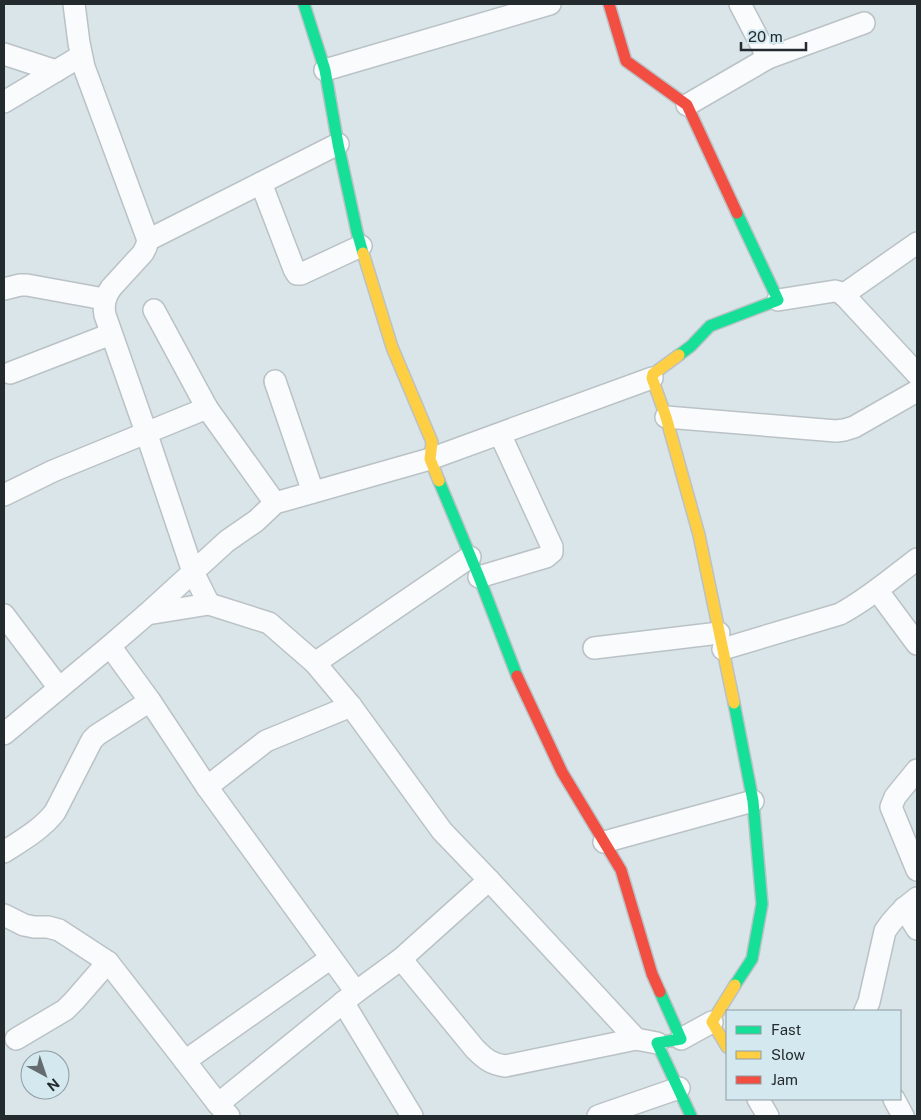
<svg xmlns="http://www.w3.org/2000/svg" width="921" height="1120" viewBox="0 0 921 1120" font-family="'Public Sans',sans-serif">
  <style>
    .lines { fill: none; stroke-linecap: round; stroke-linejoin: round }
    .street-casing { stroke: #bac2c6; stroke-width: 24 }
    .fast-casing { stroke: #bac2c6; stroke-width: 14 }
    .slow-casing { stroke: #bac2c6; stroke-width: 14 }
    .jam-casing { stroke: #bac2c6; stroke-width: 14 }
    .street { stroke: #f9fbfc; stroke-width: 21 }
    .fast { stroke: #16e098; stroke-width: 11 }
    .slow { stroke: #ffcf43; stroke-width: 11 }
    .jam { stroke: #f24e42; stroke-width: 11 }
  </style>
  <rect width="100%" height="100%" fill="#dae5e9"/>
  <g class="lines">
    <defs>
      <g id="street">
        <path d="M74,4L79,43L84,67L148,240L146,247L143,253L111,288C105,297 103,304 105,315L146,432L193,572L209,604"/>
        <polyline points="740,4 768,58"/>
        <polyline points="4,54 56,71"/>
        <polyline points="325,70 550,4"/>
        <polyline points="4,102 81,56"/>
        <polyline points="687,105 768,58 864,23"/>
        <polyline points="261,183 294,269 297,274 301,274 361,246"/>
        <polyline points="148,240 338,144"/>
        <polyline points="4,289 20,285 27,285 104,299"/>
        <polyline points="843,295 917,243"/>
        <polyline points="778,300 835,291 842,293 917,374"/>
        <polyline points="154,310 207,408 275,503"/>
        <polyline points="10,373 111,334"/>
        <polyline points="275,381 313,492"/>
        <polyline points="666,417 836,431 844,430 854,427 917,391"/>
        <polyline points="4,495 53,471 207,408"/>
        <polyline points="479,577 546,557 552,552 552,547 500,434"/>
        <polyline points="877,590 917,644"/>
        <polyline points="147,614 209,604 269,623 315,663 351,706 442,831 489,880 636,1039 657,1043"/>
        <polyline points="4,615 59,688"/>
        <polyline points="110,646 150,701 207,787 356,992"/>
        <polyline points="594,648 719,633"/>
        <path d="M723,649L840,614C868,599 892,578 917,559"/>
        <polyline points="315,663 470,557"/>
        <polyline points="4,734 110,646 147,614 227,541 256,521 275,503 430,459 652,378"/>
        <polyline points="917,770 895,797 891,807 917,870"/>
        <polyline points="207,787 266,741 351,706"/>
        <polyline points="604,842 753,801"/>
        <path d="M4,852C22,840 41,830 55,812L92,740L97,735L150,701"/>
        <polyline points="904,908 917,929"/>
        <polyline points="4,915 24,925 34,927 48,927 59,930 108,962 185,1061 218,1104 229,1116"/>
        <path d="M401,959L475,1049C485,1059 491,1064 505,1066L636,1039"/>
        <polyline points="343,1002 412,1116"/>
        <path d="M865,1011L869,1002L885,931C894,917 905,907 917,898"/>
        <polyline points="16,1039 65,1010 74,1001 108,962"/>
        <polyline points="681,1039 712,1022"/>
        <polyline points="185,1061 331,958"/>
        <polyline points="758,1099 768,1116"/>
        <polyline points="894,1099 903,1116"/>
        <polyline points="218,1104 356,992 401,959 489,880"/>
        <polyline points="598,1116 679,1088"/>
      </g>
      <g id="fast">
        <polyline points="304,4 325,70 338,144 357,232 363,253"/>
        <polyline points="679,355 691,346 710,326 778,300 737,213"/>
        <polyline points="439,481 479,577 517,676"/>
        <polyline points="734,703 753,801 762,904 752,959 735,985"/>
        <polyline points="660,992 681,1039 657,1043 691,1116"/>
      </g>
      <g id="slow">
        <polyline points="363,253 392,347 432,442 430,459 439,481"/>
        <polyline points="679,355 653,374 652,378 666,417 699,535 734,703"/>
        <polyline points="727,1047 712,1022 735,985"/>
      </g>
      <g id="jam">
        <polyline points="609,4 626,61 687,105 737,213"/>
        <polyline points="517,676 562,772 621,870 652,974 660,992"/>
      </g>
    </defs>
    <use href="#street" class="street-casing"/>
    <use href="#fast" class="fast-casing"/>
    <use href="#slow" class="slow-casing"/>
    <use href="#jam" class="jam-casing"/>
    <use href="#street" class="street"/>
    <use href="#fast" class="fast"/>
    <use href="#slow" class="slow"/>
    <use href="#jam" class="jam"/>
  </g>
  <rect width="921" height="1120" fill="none" stroke="#242b2e" stroke-width="10"/>
  <rect x="726" y="1010" width="175" height="90" fill="#d4e8ef" stroke="#8e9ca2"/>
  <rect x="736" y="1026" width="25" height="8" fill="#16e098" stroke="#8e9ca2"/>
  <text x="771" y="1035" font-size="15" fill="#242b2e">Fast</text>
  <rect x="736" y="1051" width="25" height="8" fill="#ffcf43" stroke="#8e9ca2"/>
  <text x="771" y="1060" font-size="15" fill="#242b2e">Slow</text>
  <rect x="736" y="1076" width="25" height="8" fill="#f24e42" stroke="#8e9ca2"/>
  <text x="771" y="1085" font-size="15" fill="#242b2e">Jam</text>
  <g transform="translate(45 1075) rotate(140)"><circle r="24" fill="#d4e8ef" stroke="#8e9ca2"/>
  <path d="M0-4L9 19L0 12L-9 19Z" fill="#646c6f"/>
  <text y="-8" font-size="14" font-weight="bold" text-anchor="middle" fill="#242b2e">N</text>
  </g>
  <path d="M741 42v8h65v-8" fill="none" stroke="#242b2e" stroke-width="2.5"/>
  <text x="748" y="42" font-size="15" fill="#242b2e" stroke="#d4e8ef" stroke-width="4" paint-order="stroke">20 m</text>
</svg>
